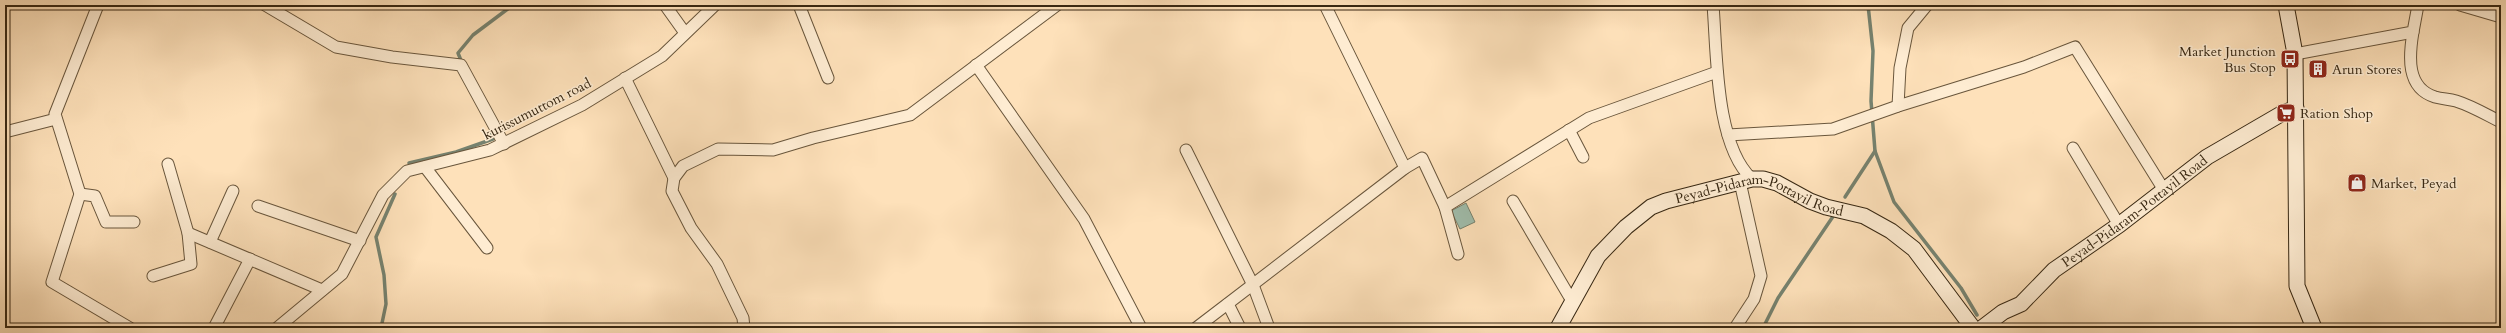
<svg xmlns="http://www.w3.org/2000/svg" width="2506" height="333" viewBox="0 0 2506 333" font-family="Cardo,serif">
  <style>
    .water { fill: #a0bead; stroke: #76826f }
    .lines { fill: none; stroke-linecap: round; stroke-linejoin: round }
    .stream { stroke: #76826f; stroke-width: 3.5 }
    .street-casing { stroke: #69563c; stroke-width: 13 }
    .secondary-casing { stroke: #372712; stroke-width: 17 }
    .street { stroke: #feecd2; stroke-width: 11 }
    .secondary { stroke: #feecd2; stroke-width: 15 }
    .labels { text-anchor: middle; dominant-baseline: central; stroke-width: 3; stroke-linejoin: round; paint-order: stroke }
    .poi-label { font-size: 14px; fill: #372712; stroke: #feecd2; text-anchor: start }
    .street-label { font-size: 14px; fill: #372712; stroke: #feecd2 }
  </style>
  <rect width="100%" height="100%" fill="#fee1ba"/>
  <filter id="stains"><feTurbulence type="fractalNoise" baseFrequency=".005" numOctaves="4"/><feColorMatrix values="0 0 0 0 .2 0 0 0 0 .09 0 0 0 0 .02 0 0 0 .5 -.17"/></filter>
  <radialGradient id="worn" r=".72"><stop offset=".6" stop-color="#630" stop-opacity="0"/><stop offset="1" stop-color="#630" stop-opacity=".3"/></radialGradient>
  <polygon class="water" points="1466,203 1475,222 1460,229 1451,211"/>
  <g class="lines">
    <g class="stream">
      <polyline points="462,63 458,53 473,35 513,5"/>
      <polyline points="1875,151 1894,202 1961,288 1977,315"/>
      <polyline points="409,163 456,152 493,139 491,130"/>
      <polyline points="1845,197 1875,151 1871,101 1873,51 1868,5"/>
      <polyline points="381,328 386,304 384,275 376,237 395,194"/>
      <polyline points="1763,328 1778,298 1834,215"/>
    </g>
    <defs>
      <g id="street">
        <polyline points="98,5 55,114 80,194 52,282 130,328"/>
        <polyline points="265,5 336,47 392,57 461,65 504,144"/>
        <polyline points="665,5 685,33"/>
        <polyline points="799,5 828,78"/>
        <polyline points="1325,5 1405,168"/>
        <path d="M1713,5C1717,53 1715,145 1752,179"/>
        <polyline points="2460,5 2501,17"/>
        <path d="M2413,32C2409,56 2406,88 2435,97C2442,99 2449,99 2456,101C2472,106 2487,115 2501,122"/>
        <polyline points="2295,54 2413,32 2418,5"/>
        <polyline points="976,65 1084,219 1141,328"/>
        <polyline points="625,78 674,178"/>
        <polyline points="1898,106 1900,68 1908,28 1927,5"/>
        <polyline points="1569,130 1583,157"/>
        <polyline points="5,132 56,119"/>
        <polyline points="1728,135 1833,129 1898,106 2024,67 2075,47 2164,190"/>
        <polyline points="2073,148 2119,225"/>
        <polyline points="1186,150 1253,285 1269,328"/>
        <polyline points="425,167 487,248"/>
        <polyline points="80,194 95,196 106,222 134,222"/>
        <polyline points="1513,201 1572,301"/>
        <polyline points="258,206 360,241"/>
        <polyline points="1445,207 1589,118 1717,72"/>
        <polyline points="188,233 322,290"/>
        <polyline points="210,242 233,191"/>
        <polyline points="153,276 191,264 188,233 168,164"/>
        <polyline points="1228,304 1240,328"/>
        <polyline points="214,328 250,259"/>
        <polyline points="277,328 342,274 383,195 407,171 490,150 582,105 662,56 715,5"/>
        <polyline points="744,328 743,318 717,264 691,228 672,191 674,178 683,166 718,149 773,150 813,138 910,115 1057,5"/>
        <polyline points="1196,328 1405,168 1422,158 1445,207 1458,254"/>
        <polyline points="1735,328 1754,299 1761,276 1740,182"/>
      </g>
      <g id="secondary">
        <polyline points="2286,5 2295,54 2297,286 2314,328"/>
        <path id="s1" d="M1558,328L1598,256L1626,227L1651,207L1666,201L1752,179H1763L1777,183L1810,201L1826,207L1864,216L1891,231L1914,249L1973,328"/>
        <path id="s2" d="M1982,328L2003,312L2021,304L2054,270L2119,225L2207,157L2281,114L2296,108"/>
      </g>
    </defs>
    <use href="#street" class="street-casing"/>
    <use href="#secondary" class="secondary-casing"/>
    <use href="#street" class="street"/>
    <use href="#secondary" class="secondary"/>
  </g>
  <defs>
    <symbol id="bus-square" viewBox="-11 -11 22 22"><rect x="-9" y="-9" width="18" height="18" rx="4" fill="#8f2418" stroke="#feecd2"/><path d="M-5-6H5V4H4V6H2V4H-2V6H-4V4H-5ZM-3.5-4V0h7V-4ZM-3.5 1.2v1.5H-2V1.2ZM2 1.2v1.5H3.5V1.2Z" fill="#fff"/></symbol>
    <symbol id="building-square" viewBox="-11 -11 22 22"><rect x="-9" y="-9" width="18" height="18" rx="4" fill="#8f2418" stroke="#feecd2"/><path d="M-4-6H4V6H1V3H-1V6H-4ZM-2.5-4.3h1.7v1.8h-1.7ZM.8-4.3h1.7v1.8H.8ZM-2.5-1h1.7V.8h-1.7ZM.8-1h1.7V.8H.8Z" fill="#fff"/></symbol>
    <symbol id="supermarket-square" viewBox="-11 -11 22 22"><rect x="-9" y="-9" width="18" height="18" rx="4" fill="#8f2418" stroke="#feecd2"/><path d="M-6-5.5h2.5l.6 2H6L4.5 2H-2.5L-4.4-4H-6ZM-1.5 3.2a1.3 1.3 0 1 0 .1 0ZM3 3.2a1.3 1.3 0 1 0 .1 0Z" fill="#fff"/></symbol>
    <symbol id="shop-square" viewBox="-11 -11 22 22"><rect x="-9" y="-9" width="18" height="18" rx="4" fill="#8f2418" stroke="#feecd2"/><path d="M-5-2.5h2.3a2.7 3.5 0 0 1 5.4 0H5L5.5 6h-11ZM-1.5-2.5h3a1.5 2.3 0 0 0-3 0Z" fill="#fff"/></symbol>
  </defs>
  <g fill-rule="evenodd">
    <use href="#bus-square" x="2279" y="48" width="22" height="22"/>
    <use href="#building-square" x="2307" y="58" width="22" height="22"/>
    <use href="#supermarket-square" x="2275" y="102" width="22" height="22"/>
    <use href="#shop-square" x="2346" y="172" width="22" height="22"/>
  </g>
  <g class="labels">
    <g class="poi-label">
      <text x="2276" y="51" text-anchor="end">Market Junction<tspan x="2276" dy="16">Bus Stop</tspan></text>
      <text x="2332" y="69">Arun Stores</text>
      <text x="2300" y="113">Ration Shop</text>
      <text x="2371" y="183">Market, Peyad</text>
    </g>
    <g class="street-label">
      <text transform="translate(537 109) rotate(-27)">kurissumuttom road</text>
      <text stroke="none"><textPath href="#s1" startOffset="269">Peyad-Pidaram-Pottayil Road</textPath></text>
      <text stroke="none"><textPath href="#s2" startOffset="193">Peyad-Pidaram-Pottayil Road</textPath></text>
    </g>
  </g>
  <rect width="2506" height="333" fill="none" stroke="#fee1ba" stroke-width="20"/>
  <rect x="6" y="6" width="2494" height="321" fill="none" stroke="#372712" stroke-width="2"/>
  <rect x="10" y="10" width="2486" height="313" fill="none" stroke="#372712"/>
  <rect width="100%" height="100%" filter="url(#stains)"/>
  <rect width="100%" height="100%" fill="url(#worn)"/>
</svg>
